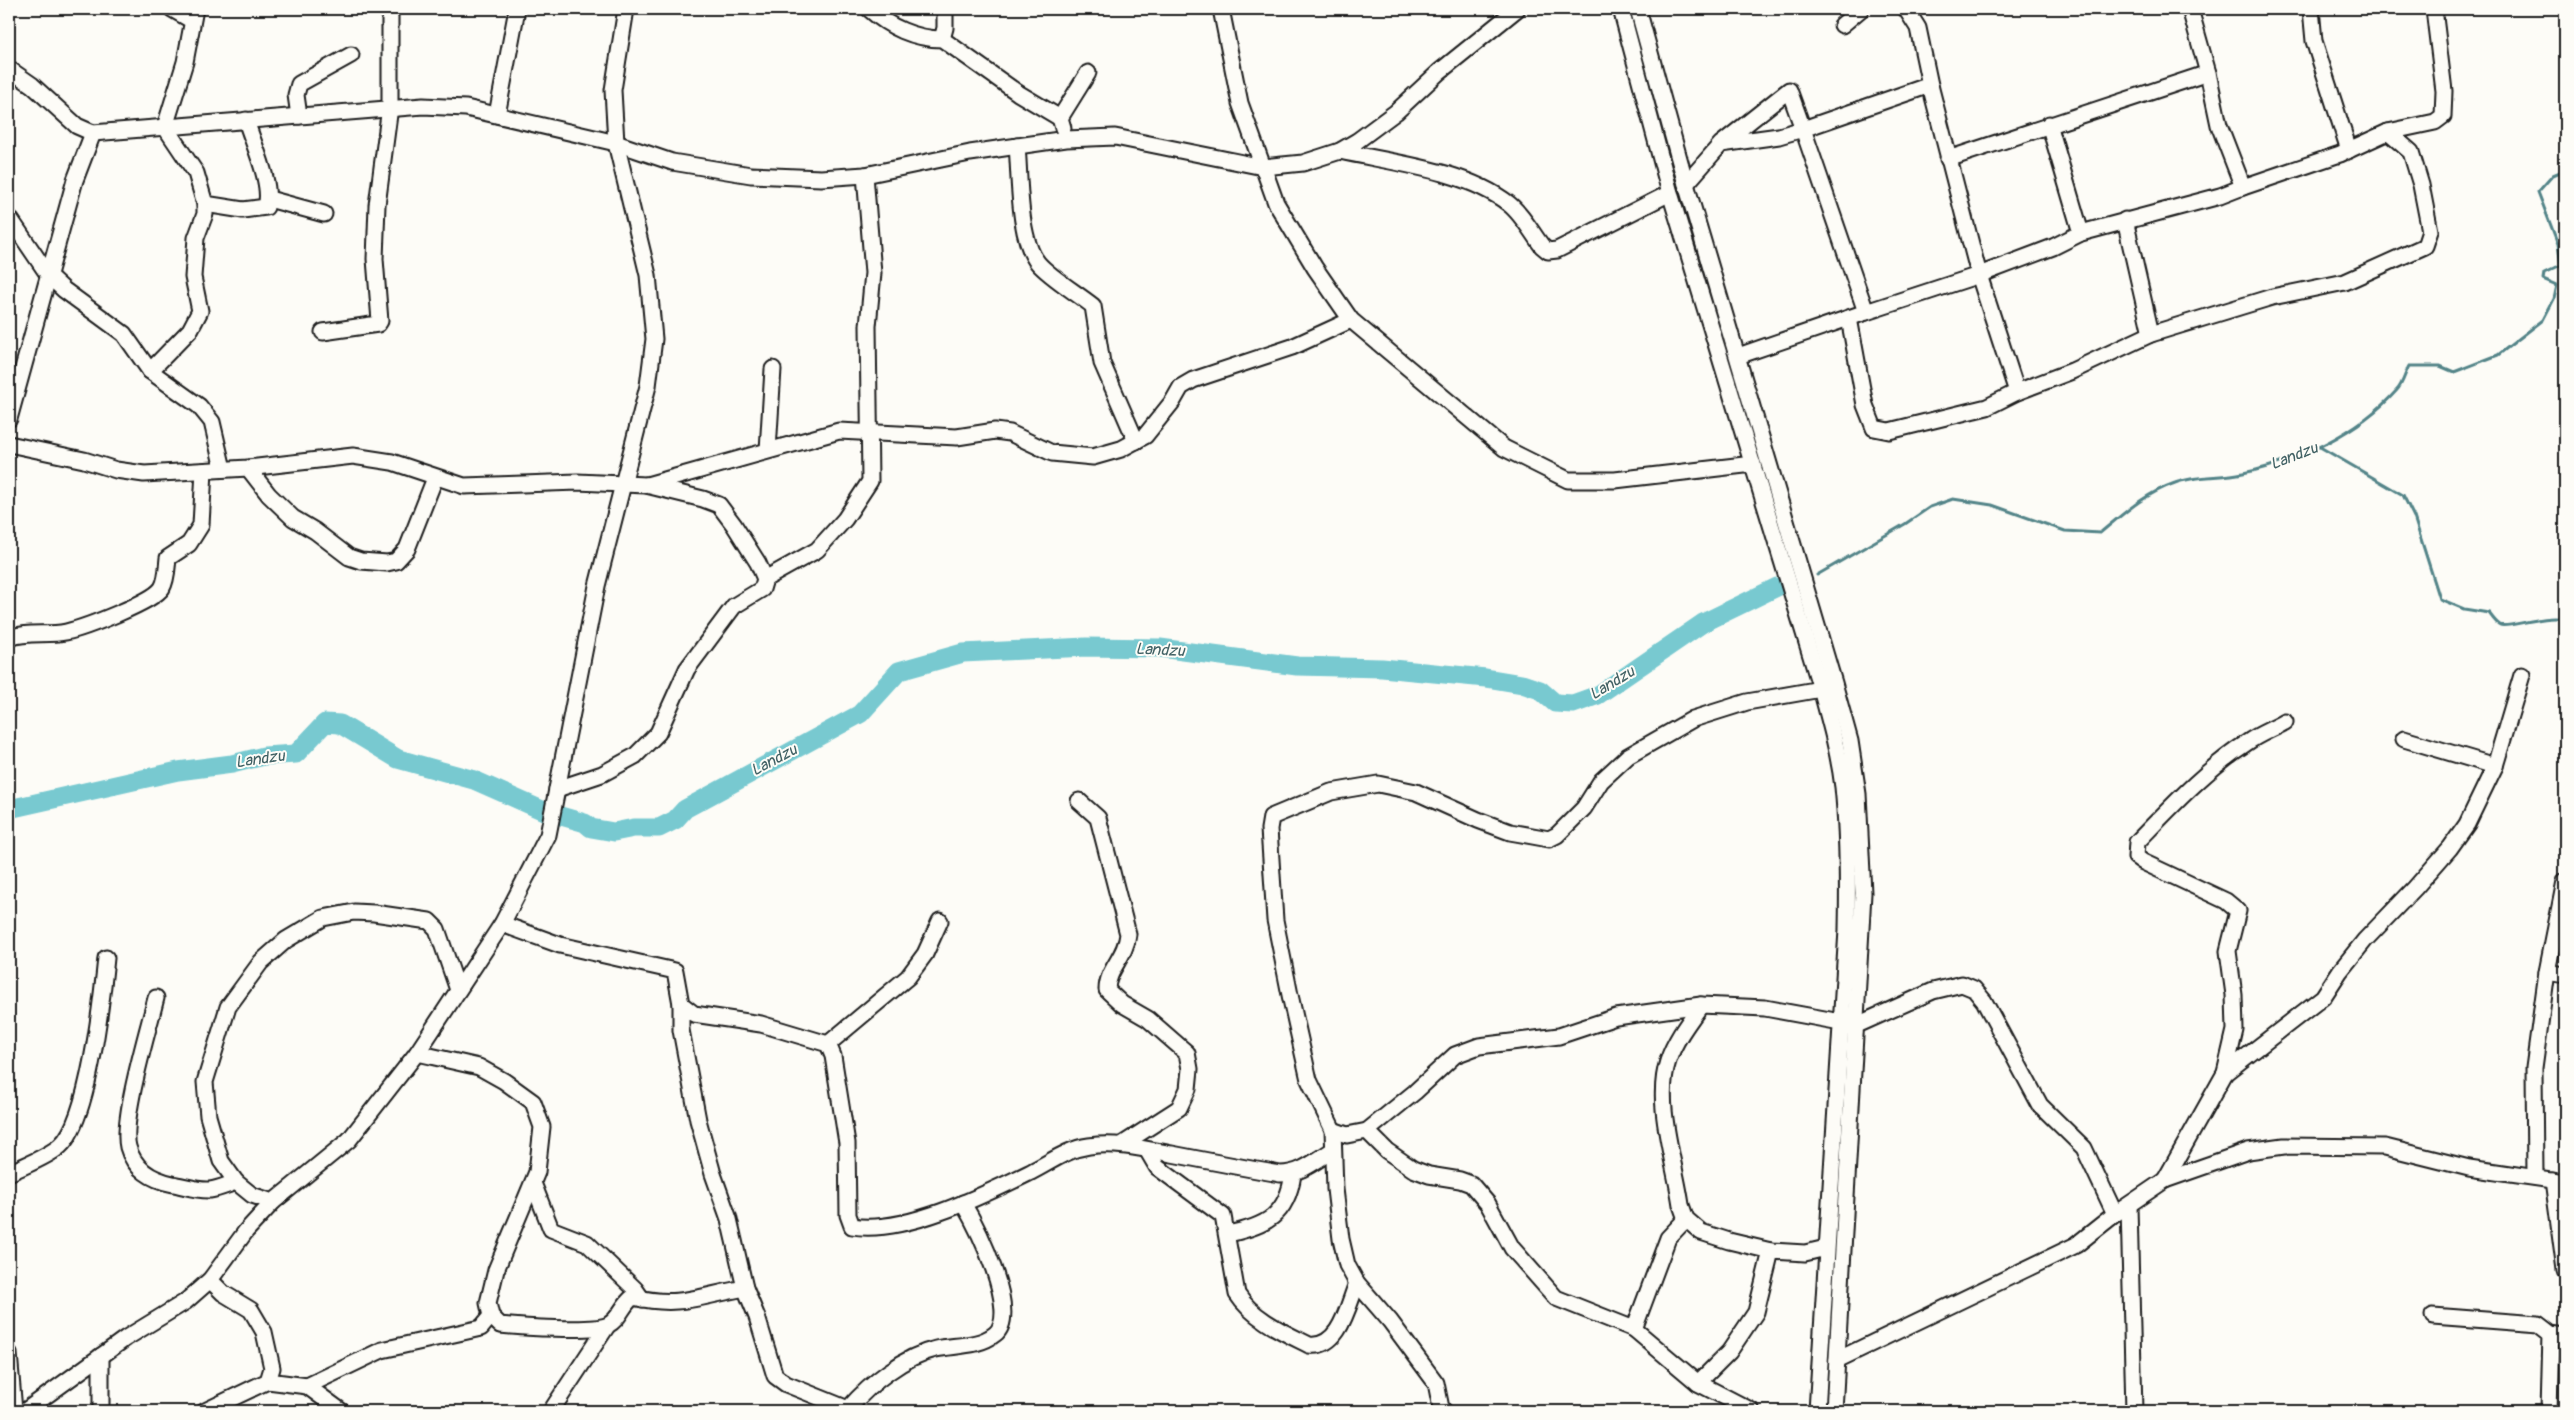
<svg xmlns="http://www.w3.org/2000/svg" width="2574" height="1420" viewBox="0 0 2574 1420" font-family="Pangolin,sans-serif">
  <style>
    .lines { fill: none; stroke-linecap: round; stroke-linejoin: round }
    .stream { stroke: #538488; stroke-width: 3 }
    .river { stroke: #78c9d0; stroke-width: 19 }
    .minor-casing { stroke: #1c1c1c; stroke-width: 19 }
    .minor { stroke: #fdfcf7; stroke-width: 15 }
    .labels { text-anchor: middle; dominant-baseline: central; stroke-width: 4; stroke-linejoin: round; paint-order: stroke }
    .water-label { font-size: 16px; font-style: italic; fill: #416164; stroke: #fdfcf7 }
  </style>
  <rect width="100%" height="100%" fill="#fdfcf7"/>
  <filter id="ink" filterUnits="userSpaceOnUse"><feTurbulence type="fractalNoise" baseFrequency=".02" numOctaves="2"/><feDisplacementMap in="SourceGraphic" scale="10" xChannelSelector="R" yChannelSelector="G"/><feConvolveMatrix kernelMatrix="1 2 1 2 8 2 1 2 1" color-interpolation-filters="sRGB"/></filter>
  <g filter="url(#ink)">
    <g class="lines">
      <g class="stream">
        <path d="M2320,447L2403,495L2414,517L2440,599L2464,609L2489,613C2492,617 2496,623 2500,625C2507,629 2545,614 2565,619"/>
        <path d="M1817,575L1905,524L1930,507L1953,499L1992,505L2065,531L2100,533C2124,513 2146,493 2175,483C2196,475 2221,478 2243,473C2297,462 2360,432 2397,390C2403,384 2405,373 2409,366H2440L2454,372L2498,355L2543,320L2554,299L2557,285L2543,279L2544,273L2561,265L2558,244L2538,192L2553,175L2565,170"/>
      </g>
      <g class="river">
        <polyline points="9,809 178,771 232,764 264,756 296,754 325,723 340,724 398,759 474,780 544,811"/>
        <polyline points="561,816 585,823 591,828 614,832 634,828 659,828 675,820 685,809 860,714 899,671 963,653 1086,647 1160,648 1297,666 1382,668 1486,678 1522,684 1540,690 1555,703 1573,704 1598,695 1703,623 1777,587"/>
      </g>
      <defs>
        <g id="minor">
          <polyline points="172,9 191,20"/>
          <path d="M869,9C889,27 915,39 942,39L1018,93L1060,118"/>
          <polyline points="1221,9 1240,103 1276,203 1315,268 1351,320 1504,448 1568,480 1615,480 1753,464"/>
          <path d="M1621,9L1670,193L1821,689C1830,722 1839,754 1843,787C1848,835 1848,882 1847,930L1817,1411"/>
          <polyline points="1638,9 1686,184 1834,683 1850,741 1858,794 1863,893 1834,1411"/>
          <polyline points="2190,9 2208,73"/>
          <polyline points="2311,9 2314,41 2349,150"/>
          <polyline points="1842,25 1861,9"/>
          <polyline points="942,39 945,28 945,9"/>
          <polyline points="9,69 32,85 77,126 93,133 423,106 466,108 616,143 672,162 751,175 821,178 865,175 970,153 1066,139 1115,137 1263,167 1303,163 1340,151 1357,141 1396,112 1439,72 1517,9"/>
          <polyline points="497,115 517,9"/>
          <polyline points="299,116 296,95 299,84 351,55"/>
          <polyline points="2049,124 2081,233"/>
          <polyline points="1063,128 1060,118 1088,73"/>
          <path d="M1017,146C1020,177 1018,239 1038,263C1050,277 1078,294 1093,306L1102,363L1136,441"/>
          <path d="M1340,151C1393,163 1466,170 1509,204C1522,214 1532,233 1542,246L1548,251L1557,250L1670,193"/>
          <polyline points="1948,159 2208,73 2219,125 2243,187 2220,196 2081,233 2053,247 1979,275 2017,392"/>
          <polyline points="1686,184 1721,144 1779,136 1803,129 1789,90 1721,144"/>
          <polyline points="2243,187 2340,154 2388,132 2435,122 2443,116 2444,91 2434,9"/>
          <polyline points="269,199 324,214"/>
          <path d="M205,204L243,210L266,207C273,184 253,144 246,120"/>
          <polyline points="9,217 49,276 64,290 124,334 150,371 199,406 212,422 223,469"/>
          <polyline points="2125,220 2151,334"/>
          <polyline points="1866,312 1979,275 1930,85"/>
          <polyline points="1849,318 1865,405 1874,428 1889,431 1987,407 2017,392 2072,371 2151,334 2272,297 2345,282 2425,246 2430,231 2421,185 2411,152 2388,132"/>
          <polyline points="323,332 378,324 380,321 375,259 377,205 390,107 390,9"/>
          <polyline points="1738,356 1866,312 1803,129 1930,85 1918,28 1906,9"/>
          <polyline points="150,371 190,330 200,311 193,277 196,238 205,214 205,204 196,173 165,127 185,62 195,9"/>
          <polyline points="9,419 75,180 93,133"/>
          <polyline points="9,444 84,460 116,470 144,474 248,468 353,456 392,462 464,486 577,482 646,485 703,499 719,505 734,525 758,563 765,579 762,589 734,606 687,669 658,733 635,756 602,774 557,789"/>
          <polyline points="768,450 773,369"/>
          <polyline points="248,468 269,495 293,518 315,531 349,557 361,561 387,563 396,561 407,549 435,478"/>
          <polyline points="647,485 839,431 957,437 995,431 1010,433 1052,453 1093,457 1121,449 1145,436 1173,401 1181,387 1193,380 1292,347 1351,320"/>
          <polyline points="765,579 817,550 845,519 870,481 868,326 873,273 865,175"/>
          <path d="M9,638C27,631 47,636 66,632C84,628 153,602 162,588C167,580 167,566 168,558L189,544L201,525L204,471"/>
          <polyline points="2404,739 2495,766"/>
          <path d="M1079,801L1098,818L1128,934C1126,957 1107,969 1107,990L1122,1004L1148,1019L1187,1053L1190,1069L1188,1089L1179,1108L1123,1144"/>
          <path d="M502,924L560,945L675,971L681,1004L694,1014L761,1024L828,1044L833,1056L847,1143L848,1215L852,1226C904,1235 984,1195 1031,1172C1051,1162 1067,1149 1089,1146C1118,1142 1144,1149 1172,1154C1208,1161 1244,1168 1280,1174C1301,1174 1315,1161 1333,1150"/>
          <polyline points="2547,972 2565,975"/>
          <path d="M156,998C148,1030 121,1120 128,1147C134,1169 152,1180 173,1184C184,1186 199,1191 210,1190C218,1189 227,1185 236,1182"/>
          <polyline points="681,1004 681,1030 698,1120 713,1174 729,1219 745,1288 757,1317 775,1376 786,1384 853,1411"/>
          <path d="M1701,1005C1688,1023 1675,1040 1668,1061C1654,1103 1675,1162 1681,1205L1686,1219L1701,1232L1729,1241L1771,1251L1805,1253L1826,1248"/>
          <polyline points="828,1044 908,977 925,954 940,921"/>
          <path d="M417,1053L479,1067L504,1081L533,1102L542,1127L537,1172L496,1270L488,1303L491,1316L500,1325C520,1327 593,1332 608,1325C620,1319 622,1305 633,1297C681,1308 699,1296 745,1288"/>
          <polyline points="2225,1073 2323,997 2340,971 2365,940 2415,888 2450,848 2467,824 2495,766 2522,675"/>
          <polyline points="1333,1130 1347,1135 1367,1131 1415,1092 1455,1055 1479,1046 1559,1036 1616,1017 1701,1005 1765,1008 1857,1025 1933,991 1962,984 1974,989 1984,1001 2040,1105 2084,1148 2115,1214"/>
          <polyline points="1367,1131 1387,1151 1413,1169 1429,1175 1460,1180 1471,1184 1488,1204 1512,1248 1556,1298 1634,1329 1698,1383 1729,1352 1756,1312 1771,1251"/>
          <path d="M1147,1150L1157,1167L1223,1216L1237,1294C1253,1319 1283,1332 1309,1345C1340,1349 1348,1305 1357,1283"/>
          <path d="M9,1173C25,1165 46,1158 60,1146C89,1121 102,998 106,958"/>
          <polyline points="2535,1177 2534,1068 2547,972 2565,881"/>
          <path d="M2165,1180L2225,1073L2235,1030L2234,995L2228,951L2238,911L2226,901L2143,862L2136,857L2137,842C2171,807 2206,769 2248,742C2259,734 2273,729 2285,722"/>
          <polyline points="2553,1180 2565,1270"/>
          <polyline points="533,1183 551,1229 587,1243 635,1289 642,1299"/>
          <polyline points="273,1202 252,1195 236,1182 221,1161 208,1116 205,1082 228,1007 261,962 286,940 323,918 354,912 374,913 429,921 437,929 458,990"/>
          <polyline points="2129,1206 2134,1411"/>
          <path d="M1228,1234C1266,1226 1287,1216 1293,1174"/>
          <polyline points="2433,1316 2538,1324 2551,1334 2565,1336"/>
          <polyline points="1634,1329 1668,1238 1686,1219"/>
          <polyline points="9,1353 14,1411"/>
          <polyline points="101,1356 101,1411"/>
          <polyline points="1837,1360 2076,1245 2115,1214 2165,1180 2248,1151 2284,1146 2385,1147 2469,1168 2565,1182"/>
          <polyline points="268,1381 307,1386 341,1411"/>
          <polyline points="1698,1383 1752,1411"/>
          <polyline points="307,1386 382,1350 481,1328 491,1316"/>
          <path d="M849,1408C870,1384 904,1356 936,1349C955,1345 979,1347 995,1334C1021,1313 976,1225 963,1203"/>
          <polyline points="25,1411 126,1338 185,1302 210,1280 246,1231 273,1202 349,1140 417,1053 502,924 548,835 597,586 648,386 654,339 648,275 616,143 613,90 626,9"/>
          <polyline points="205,1411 268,1381 272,1368 264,1332 251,1310 223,1293 210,1280"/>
          <polyline points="551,1411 607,1326"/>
          <polyline points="1444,1411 1441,1408 1436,1383 1390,1321 1357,1283 1347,1265 1341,1239 1335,1189 1333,1130 1309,1080 1290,995 1275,920 1269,829 1271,817 1331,792 1378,784 1416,792 1478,820 1510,832 1549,839 1557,835 1584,808 1601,781 1628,756 1693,719 1747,702 1821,689"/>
          <polyline points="2549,1411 2551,1334"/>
        </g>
      </defs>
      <use href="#minor" class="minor-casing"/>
      <use href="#minor" class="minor"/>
    </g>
  </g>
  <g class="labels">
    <g class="water-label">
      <text transform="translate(2294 456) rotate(-21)">Landzu</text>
      <text transform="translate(1160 650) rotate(3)">Landzu</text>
      <text transform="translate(1612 683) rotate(-31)">Landzu</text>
      <text transform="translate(260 759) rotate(-8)">Landzu</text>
      <text transform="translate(774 760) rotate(-28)">Landzu</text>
    </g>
  </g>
  <rect width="2574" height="1420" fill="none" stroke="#fdfcf7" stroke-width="30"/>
  <rect x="15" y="15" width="2544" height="1390" fill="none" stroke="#1c1c1c" stroke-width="2" filter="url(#ink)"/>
</svg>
